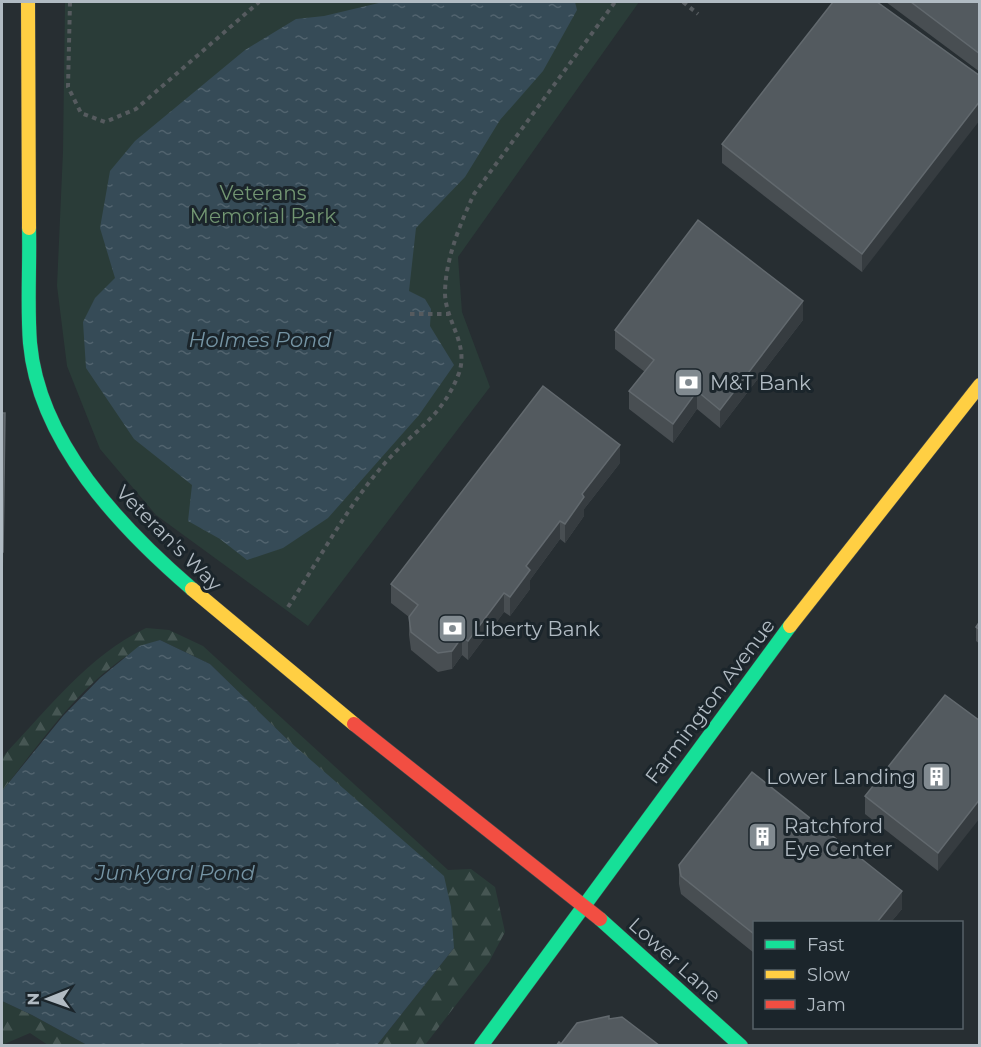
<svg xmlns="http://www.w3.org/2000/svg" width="981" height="1047" viewBox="0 0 981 1047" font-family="Montserrat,sans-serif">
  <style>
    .forest { fill: url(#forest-firs) }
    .park { fill: #2a3c38 }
    .water { fill: url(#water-ripples) }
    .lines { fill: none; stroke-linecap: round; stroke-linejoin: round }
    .fast-casing { stroke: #444a4d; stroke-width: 15 }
    .slow-casing { stroke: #444a4d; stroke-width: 15 }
    .jam-casing { stroke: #444a4d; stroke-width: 15 }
    .path { stroke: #565b5f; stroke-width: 4; stroke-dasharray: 4.5 4.5; stroke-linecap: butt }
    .fast { stroke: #16e098; stroke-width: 14 }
    .slow { stroke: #ffcf43; stroke-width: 14 }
    .jam { stroke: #f24e42; stroke-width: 14 }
    .wall { fill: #484e52 }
    .shaded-wall { fill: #363c40 }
    .building { fill: #535a5f; stroke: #62696e; stroke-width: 1.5 }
    .labels { text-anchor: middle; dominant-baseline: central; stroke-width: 6; stroke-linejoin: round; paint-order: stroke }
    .park-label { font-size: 20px; fill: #729672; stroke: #1b252b }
    .poi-label { font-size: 20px; fill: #b1bbc3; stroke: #1b252b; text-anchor: start }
    .street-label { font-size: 20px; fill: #b1bbc3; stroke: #1b252b }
    .water-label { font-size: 21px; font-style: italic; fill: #7493a3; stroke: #1b252b }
  </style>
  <defs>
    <pattern id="forest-firs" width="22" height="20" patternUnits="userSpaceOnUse" patternTransform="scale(1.5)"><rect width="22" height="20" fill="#2a3c38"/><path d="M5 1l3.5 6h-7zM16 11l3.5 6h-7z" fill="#465653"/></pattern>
    <pattern id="water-ripples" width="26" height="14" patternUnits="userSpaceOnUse" patternTransform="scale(1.5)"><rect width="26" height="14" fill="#364b57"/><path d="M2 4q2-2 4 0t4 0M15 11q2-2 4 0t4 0" fill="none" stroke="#51636e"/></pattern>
  </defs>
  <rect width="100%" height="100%" fill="#272e32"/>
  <g class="forest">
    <path d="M146,628L169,630L203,646L448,870L471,869L495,887L505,932L489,962L425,1045H377L454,948L289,741L210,664L160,640C96,660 43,740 2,791V759L5,754C49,708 88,656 146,628Z"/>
    <polygon points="2,1001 32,1015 87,1045 48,1045 30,1033 2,1045"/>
  </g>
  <polygon class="park" points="65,2 639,2 458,257 462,312 490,387 308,626 156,515 100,449 67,366 57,286 63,151"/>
  <g class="water">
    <polygon points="383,2 575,2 577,10 543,71 500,120 465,177 416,228 409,291 425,299 431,309 430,326 454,365 419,415 328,518 283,548 247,560 220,539 188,521 192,485 134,439 86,368 83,322 95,298 115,278 100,228 110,171 135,141 245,50 296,19 324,16"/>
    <polygon points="160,640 210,664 289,741 444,876 451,907 454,948 377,1045 87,1045 32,1015 2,1001 2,791 63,716 100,678 139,646"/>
  </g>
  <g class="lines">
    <defs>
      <g id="fast">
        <path d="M29,228C30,266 27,305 30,343C39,442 120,527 192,589"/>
        <polyline points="600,919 741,1046"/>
        <polyline points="481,1046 790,626"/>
      </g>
      <g id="slow">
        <polyline points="28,2 29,228"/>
        <polyline points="192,589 354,724"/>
        <polyline points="790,626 980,385"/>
      </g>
      <polyline id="jam" points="354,724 600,919"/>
    </defs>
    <use href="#fast" class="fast-casing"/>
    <use href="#slow" class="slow-casing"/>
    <use href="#jam" class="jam-casing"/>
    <g class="path">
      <polyline points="70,2 68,87 81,113 105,122 136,109 259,2"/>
      <polyline points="683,2 698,14"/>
      <polyline points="410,314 449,314"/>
      <path d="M288,607C319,560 348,505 385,463C414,430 442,418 459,373C469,344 446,322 445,294C445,260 460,224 474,194L615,2"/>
    </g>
    <use href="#fast" class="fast"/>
    <use href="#slow" class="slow"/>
    <use href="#jam" class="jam"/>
  </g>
  <g class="wall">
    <polygon points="886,2 980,2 980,72"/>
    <polygon points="980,76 862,272 722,163 722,144"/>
    <polygon points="803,320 720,428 697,409 673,443 629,409 629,391 645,372 615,349 615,330"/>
    <polygon points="2,413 5,413 3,570 2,570"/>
    <polygon points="620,463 584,509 584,516 565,543 560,539 530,580 530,589 510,616 504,612 468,660 462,655 452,669 438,672 411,650 409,635 409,617 391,603 391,584"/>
    <polygon points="980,621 980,644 976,641 976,627"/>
    <polygon points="945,695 938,871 865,814 865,796"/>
    <polygon points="679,865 902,909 891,922 754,922 754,953 681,894 679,884"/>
  </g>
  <g class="shaded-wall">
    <polygon points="980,101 980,120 862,272 862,254"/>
    <polygon points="803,301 803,320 720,428 720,410"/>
    <polygon points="697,391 697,409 673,443 673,424"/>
    <polygon points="620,445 620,463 584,509 584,516 565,543 565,524 582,494"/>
    <polygon points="560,521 560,539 530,580 530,589 510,616 510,597 526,566"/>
    <polygon points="504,593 504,612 468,660 468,641"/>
    <polygon points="462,637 462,655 452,669 452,651"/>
    <polygon points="980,799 980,818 938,871 938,853"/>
    <polygon points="902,891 902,909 891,922 878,922 878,921"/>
  </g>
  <g class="building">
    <polygon points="833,2 877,2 980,76 980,101 862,254 722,144"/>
    <polygon points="911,2 980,2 980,54"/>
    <polygon points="698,220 803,301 720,410 697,391 673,424 629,391 654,360 615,330"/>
    <polygon points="543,386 620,445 582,494 584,497 565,524 560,521 526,566 530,570 510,597 504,593 468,641 462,637 452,651 438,653 411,632 409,617 418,605 391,584"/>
    <polygon points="2,413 5,413 3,552 2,552"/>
    <polygon points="980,621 980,630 976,627"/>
    <polygon points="945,695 980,721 980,799 938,853 865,796"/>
    <polygon points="752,772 902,891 878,921 880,922 754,922 754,934 681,876 679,865"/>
    <polygon points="609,1016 609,1019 622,1017 660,1046 556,1046 559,1042 561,1044 577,1023"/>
  </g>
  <defs>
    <symbol id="bank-square" viewBox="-11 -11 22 22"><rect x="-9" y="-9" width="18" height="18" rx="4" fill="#818a90" stroke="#1b252b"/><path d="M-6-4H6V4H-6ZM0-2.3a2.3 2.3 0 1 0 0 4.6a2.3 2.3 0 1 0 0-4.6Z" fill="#fff"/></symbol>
    <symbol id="building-square" viewBox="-11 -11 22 22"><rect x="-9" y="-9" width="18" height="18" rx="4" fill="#818a90" stroke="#1b252b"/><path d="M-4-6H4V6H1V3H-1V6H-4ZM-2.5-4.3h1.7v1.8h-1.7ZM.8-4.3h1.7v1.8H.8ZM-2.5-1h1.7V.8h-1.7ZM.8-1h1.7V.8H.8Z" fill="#fff"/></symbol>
  </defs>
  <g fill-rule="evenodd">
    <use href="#bank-square" x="672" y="366" width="33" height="33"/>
    <use href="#bank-square" x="436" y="612" width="33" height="33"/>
    <use href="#building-square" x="920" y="760" width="33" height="33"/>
    <use href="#building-square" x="746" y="820" width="33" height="33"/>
  </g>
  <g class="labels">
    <g class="park-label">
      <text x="263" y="193">Veterans<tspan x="263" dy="23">Memorial Park</tspan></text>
    </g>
    <g class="poi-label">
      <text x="710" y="383">M&amp;T Bank</text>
      <text x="473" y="629">Liberty Bank</text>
      <text x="916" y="777" text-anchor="end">Lower Landing</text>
      <text x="784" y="826">Ratchford<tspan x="784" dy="23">Eye Center</tspan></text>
    </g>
    <g class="street-label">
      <text transform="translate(169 538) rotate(45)">Veteran's Way</text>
      <text transform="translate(710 701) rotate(-53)">Farmington Avenue</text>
      <text transform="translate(675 960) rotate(42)">Lower Lane</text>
    </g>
    <g class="water-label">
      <text x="260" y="339">Holmes Pond</text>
      <text x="175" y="872">Junkyard Pond</text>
    </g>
  </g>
  <rect width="981" height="1047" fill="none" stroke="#b1bbc3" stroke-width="6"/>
  <rect x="753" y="921" width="210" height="108" fill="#1b252b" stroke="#576168" stroke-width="1.5"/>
  <rect x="765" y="940" width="30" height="9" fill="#16e098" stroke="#576168" stroke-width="1.5"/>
  <text x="807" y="951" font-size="18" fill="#b1bbc3">Fast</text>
  <rect x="765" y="970" width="30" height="9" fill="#ffcf43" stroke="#576168" stroke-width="1.5"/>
  <text x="807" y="981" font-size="18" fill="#b1bbc3">Slow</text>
  <rect x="765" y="1000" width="30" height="9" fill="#f24e42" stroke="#576168" stroke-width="1.5"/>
  <text x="807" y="1011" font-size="18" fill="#b1bbc3">Jam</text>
  <g transform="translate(48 999) rotate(269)" stroke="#1b252b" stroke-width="4.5" paint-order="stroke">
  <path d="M0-4.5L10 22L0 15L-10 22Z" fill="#b1bbc3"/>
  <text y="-9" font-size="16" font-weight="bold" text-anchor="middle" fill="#b1bbc3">N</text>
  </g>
</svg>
